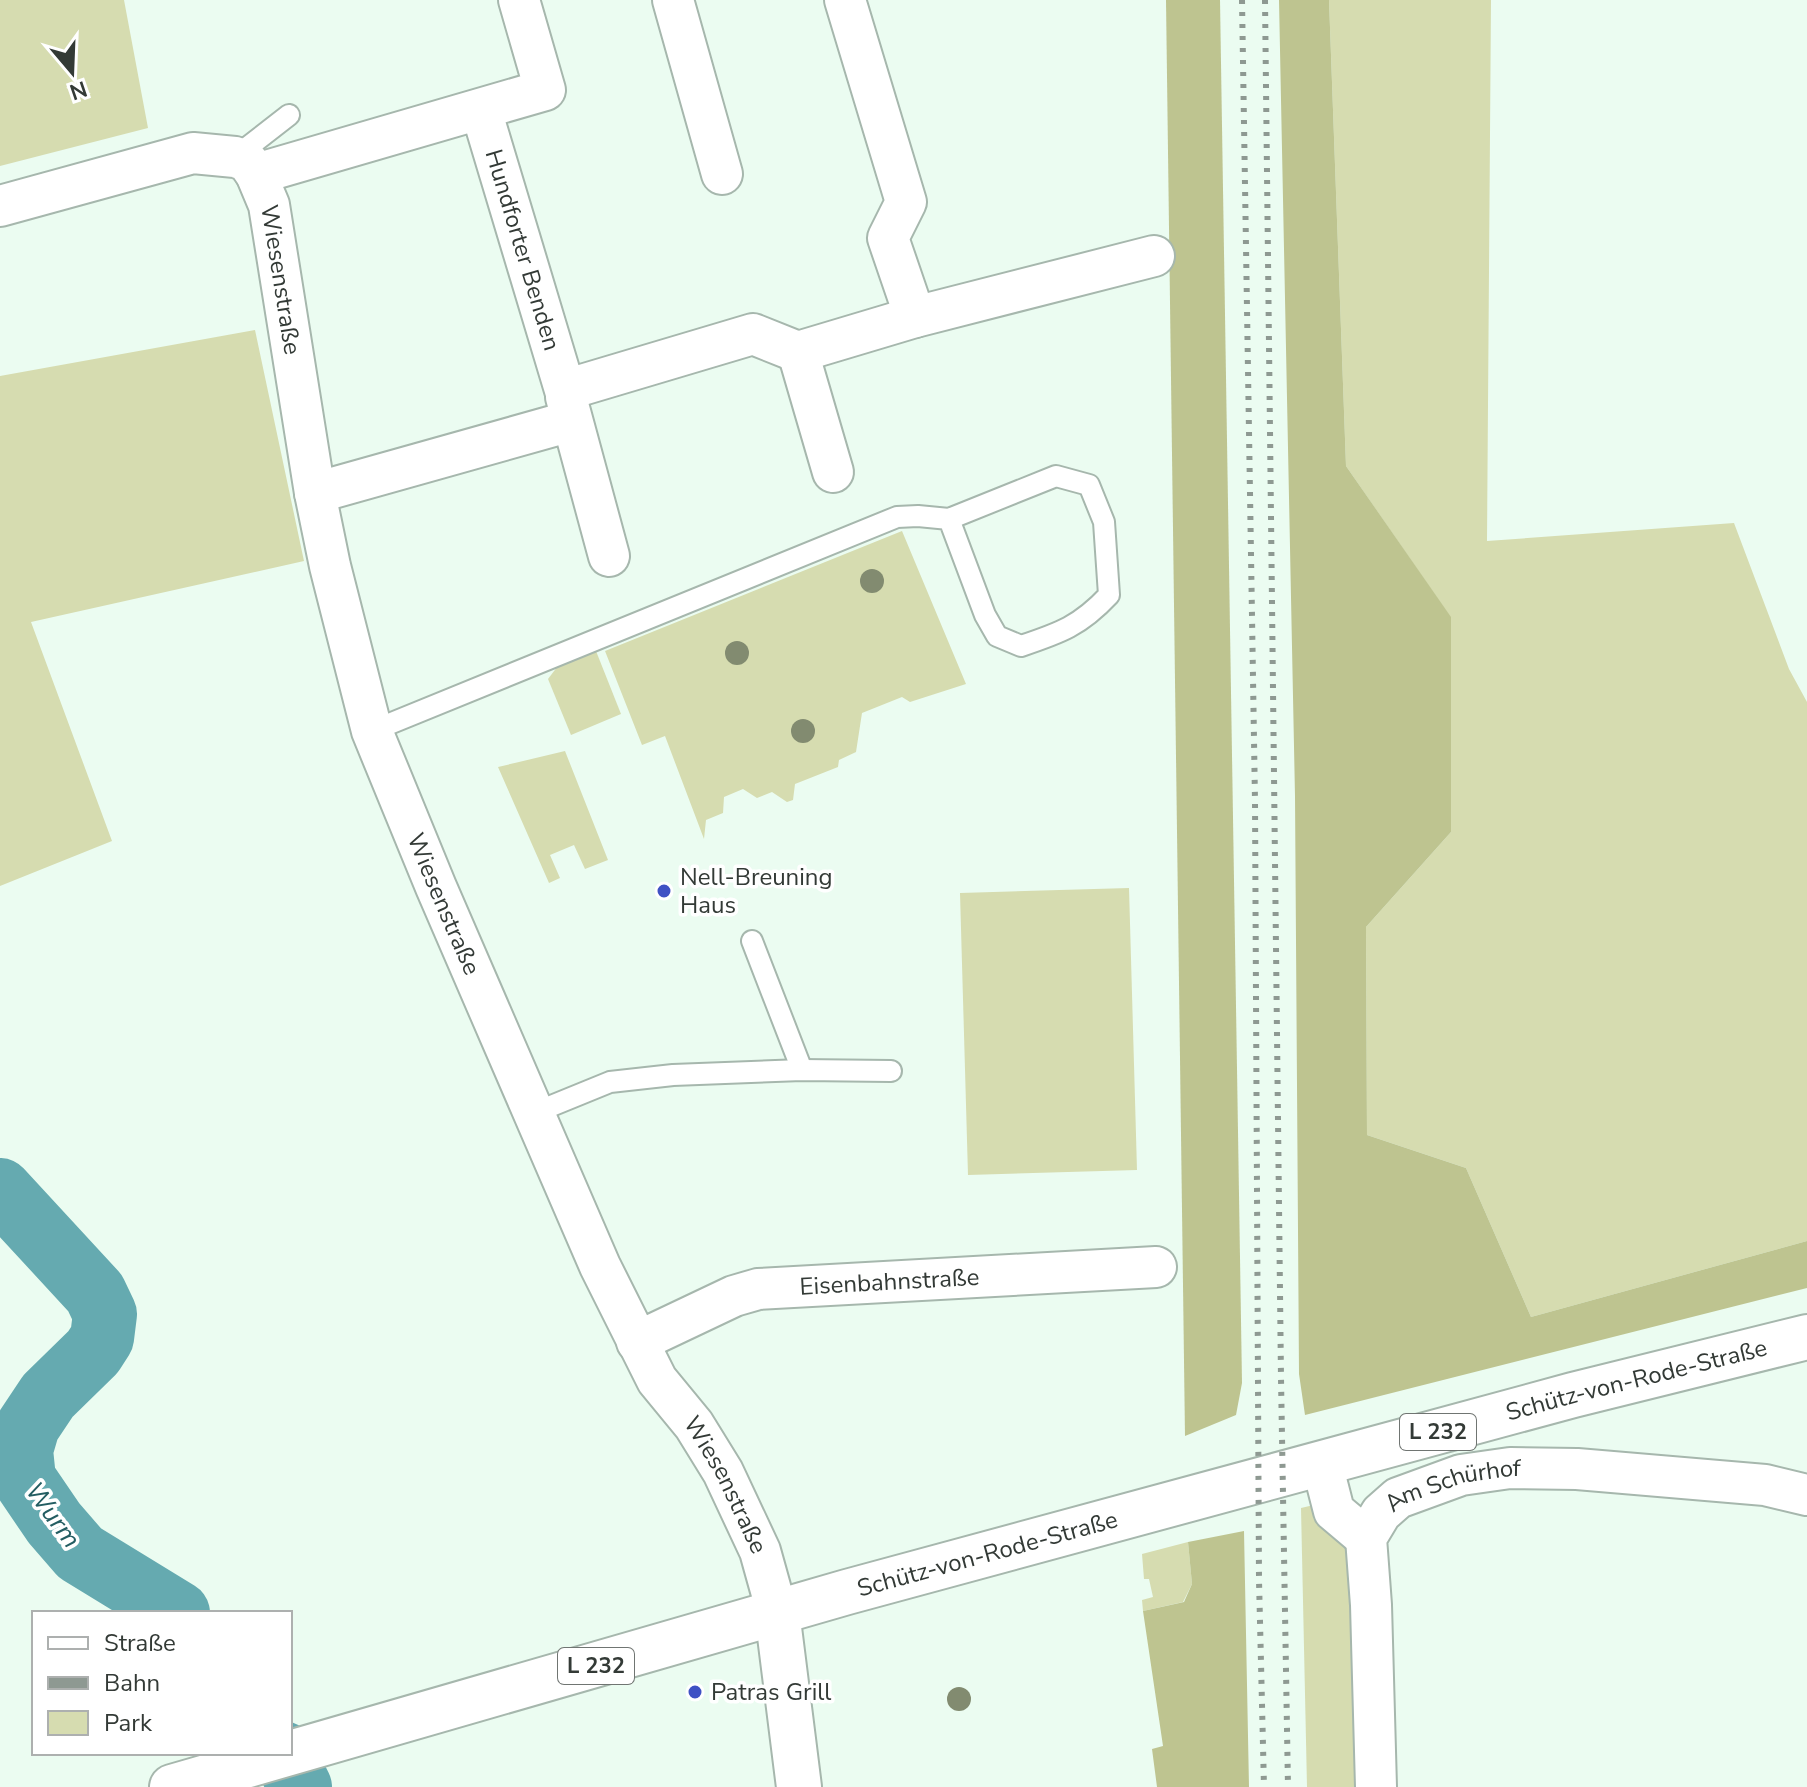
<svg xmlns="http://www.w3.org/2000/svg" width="1807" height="1787" viewBox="0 0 1807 1787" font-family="'Nunito Sans',sans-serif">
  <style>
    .green { fill: #d6dcb0 }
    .forest { fill: #bec490 }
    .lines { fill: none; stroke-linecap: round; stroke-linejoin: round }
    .river { stroke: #65aab0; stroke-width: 64 }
    .service-casing { stroke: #a6b7ad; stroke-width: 24 }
    .minor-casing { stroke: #a6b7ad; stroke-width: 44 }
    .tertiary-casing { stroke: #a6b7ad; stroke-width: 48 }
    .primary-casing { stroke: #a6b7ad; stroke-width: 48 }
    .service { stroke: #fff; stroke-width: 20 }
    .minor { stroke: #fff; stroke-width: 40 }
    .tertiary { stroke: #fff; stroke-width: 44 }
    .primary { stroke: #fff; stroke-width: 44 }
    .rail { stroke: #8e9992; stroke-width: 6; stroke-dasharray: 4 8; stroke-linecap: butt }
    .tree { fill: #828b70 }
    .poi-dot { fill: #3f51c4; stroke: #fff; stroke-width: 3 }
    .labels { text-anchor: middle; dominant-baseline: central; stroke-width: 7; stroke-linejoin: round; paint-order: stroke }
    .shield { fill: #fff; stroke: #707572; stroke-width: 2 }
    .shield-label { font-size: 22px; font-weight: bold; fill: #333a36 }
    .street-label { font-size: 24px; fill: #333a36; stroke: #fff }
    .poi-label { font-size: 24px; fill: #333a36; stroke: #fff; text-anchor: start }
    .water-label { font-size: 26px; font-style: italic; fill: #235d62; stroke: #fff }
  </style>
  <rect width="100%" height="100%" fill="#ebfcf1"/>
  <g class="green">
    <polygon points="0,0 124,0 148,128 0,166"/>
    <polygon points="1329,0 1491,0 1487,541 1734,523 1789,669 1807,702 1807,1241 1531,1317 1466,1168 1367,1135 1366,927 1451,832 1451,618 1346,466"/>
    <polygon points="255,330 304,561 31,622 112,841 0,886 0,376"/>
    <polygon points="902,531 966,684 910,702 902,697 862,713 856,752 839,760 838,767 795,784 793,800 787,802 772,792 757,798 743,789 724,797 723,813 706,820 704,839 665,736 642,745 605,651"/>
    <polygon points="594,646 621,714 571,735 548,679 564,658"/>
    <polygon points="565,751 608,860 585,869 574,845 550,855 560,878 549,883 498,767"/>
    <polygon points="1129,888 1137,1170 968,1175 960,893"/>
    <polygon points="1318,1504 1351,1558 1363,1787 1307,1787 1301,1508"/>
    <polygon points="1188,1542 1192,1584 1183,1602 1143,1611 1142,1600 1153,1597 1149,1579 1144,1579 1142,1554"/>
  </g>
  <g class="forest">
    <polygon points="1166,0 1220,0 1242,1383 1236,1415 1185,1436"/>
    <polygon points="1279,0 1329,0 1346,466 1451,617 1451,832 1366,927 1367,1135 1466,1168 1531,1317 1807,1241 1807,1288 1305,1415 1299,1374 1295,796"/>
    <polygon points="1244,1531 1249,1787 1157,1787 1152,1749 1163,1746 1143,1611 1184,1602 1192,1584 1188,1542"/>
  </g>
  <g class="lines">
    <g class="river">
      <polyline points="0,1190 95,1293 105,1314 102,1338 93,1352 48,1396 28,1426 21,1450 24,1479 54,1523 80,1553 178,1613"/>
      <polyline points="283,1753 300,1787"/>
    </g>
    <defs>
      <g id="service">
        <polyline points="235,157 289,115"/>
        <path d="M372,731L897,517L918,516L949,519L985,615L997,636L1021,646C1060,633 1080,626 1109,595L1104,522L1089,485L1056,476L949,519"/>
        <polyline points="752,941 802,1070"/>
        <polyline points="534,1113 610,1082 673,1075 802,1070 891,1071"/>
      </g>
      <g id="minor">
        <polyline points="673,0 722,174"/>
        <polyline points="845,0 906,202 888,238 915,317"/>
        <path id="s1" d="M481,110L565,390L753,334L798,352L915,317L1154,256"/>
        <polyline points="256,174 545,90 519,0"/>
        <path id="s2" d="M0,206L193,153L235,157L247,161L256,174L269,205L315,493L330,566L372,731L436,887L600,1266L657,1380L694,1425L723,1472L760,1551L777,1612"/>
        <polyline points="798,352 833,472"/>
        <polyline points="566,397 609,556"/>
        <polyline points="315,493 571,421"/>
        <path id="s3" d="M637,1342L734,1296L758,1289L1156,1267"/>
        <polyline points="1322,1464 1334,1511 1366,1538"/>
        <path id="s4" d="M1376,1787L1371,1605L1366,1538L1381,1513L1398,1498L1461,1475L1510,1468L1577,1469L1765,1485L1807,1495"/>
      </g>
      <polyline id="tertiary" points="777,1612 799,1787"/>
      <g id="primary">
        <path id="s5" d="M172,1787L847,1592L1573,1395L1807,1337"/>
      </g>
    </defs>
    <use href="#service" class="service-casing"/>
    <use href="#minor" class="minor-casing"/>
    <use href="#tertiary" class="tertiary-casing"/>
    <use href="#primary" class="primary-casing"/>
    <use href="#service" class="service"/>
    <use href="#minor" class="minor"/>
    <use href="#tertiary" class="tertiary"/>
    <use href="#primary" class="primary"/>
    <g class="rail">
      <polyline points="1242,0 1255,801 1259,1580 1264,1787"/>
      <polyline points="1265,0 1281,1378 1288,1787"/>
    </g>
  </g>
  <g class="tree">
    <circle cx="872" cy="581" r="12"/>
    <circle cx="737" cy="653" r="12"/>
    <circle cx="803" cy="731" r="12"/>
    <circle cx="959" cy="1699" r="12"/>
  </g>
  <g class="poi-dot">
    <circle cx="664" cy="891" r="8"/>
    <circle cx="695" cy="1692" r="8"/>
  </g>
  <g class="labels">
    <g class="shield">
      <rect x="1400" y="1414" width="76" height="36" rx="6"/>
      <rect x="558" y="1648" width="76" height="36" rx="6"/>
    </g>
    <g class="shield-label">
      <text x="1438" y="1432">L 232</text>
      <text x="596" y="1666">L 232</text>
    </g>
    <g class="street-label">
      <text stroke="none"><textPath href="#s1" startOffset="146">Hundforter Benden</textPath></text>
      <text stroke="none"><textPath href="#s2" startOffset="380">Wiesenstraße</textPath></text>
      <text stroke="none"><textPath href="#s2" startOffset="1028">Wiesenstraße</textPath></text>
      <text stroke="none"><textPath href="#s3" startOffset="264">Eisenbahnstraße</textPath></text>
      <text stroke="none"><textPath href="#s5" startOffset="1520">Schütz-von-Rode-Straße</textPath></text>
      <text stroke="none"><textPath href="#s2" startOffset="1676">Wiesenstraße</textPath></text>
      <text stroke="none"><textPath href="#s4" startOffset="358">Am Schürhof</textPath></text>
      <text stroke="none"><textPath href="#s5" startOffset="848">Schütz-von-Rode-Straße</textPath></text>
    </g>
    <g class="poi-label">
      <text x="680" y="877">Nell-Breuning<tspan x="680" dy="28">Haus</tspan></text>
      <text x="711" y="1692">Patras Grill</text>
    </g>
    <g class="water-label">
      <text transform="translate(53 1515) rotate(54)">Wurm</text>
    </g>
  </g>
  <rect x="32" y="1611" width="260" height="144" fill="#ffffff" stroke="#adb0af" stroke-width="2"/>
  <rect x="48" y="1637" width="40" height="12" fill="#ffffff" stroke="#adb0af" stroke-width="2"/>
  <text x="104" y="1651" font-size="24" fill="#333a36">Straße</text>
  <rect x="48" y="1677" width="40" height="12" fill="#8e9992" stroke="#adb0af" stroke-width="2"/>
  <text x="104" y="1691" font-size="24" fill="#333a36">Bahn</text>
  <rect x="48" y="1711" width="40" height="24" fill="#d6dcb0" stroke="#adb0af" stroke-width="2"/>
  <text x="104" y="1731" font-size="24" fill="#333a36">Park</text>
  <g transform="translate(72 72) rotate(161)" stroke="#ffffff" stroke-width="6" paint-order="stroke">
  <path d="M0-6L14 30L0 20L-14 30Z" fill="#333a36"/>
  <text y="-12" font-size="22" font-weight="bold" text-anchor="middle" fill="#333a36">N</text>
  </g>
</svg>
